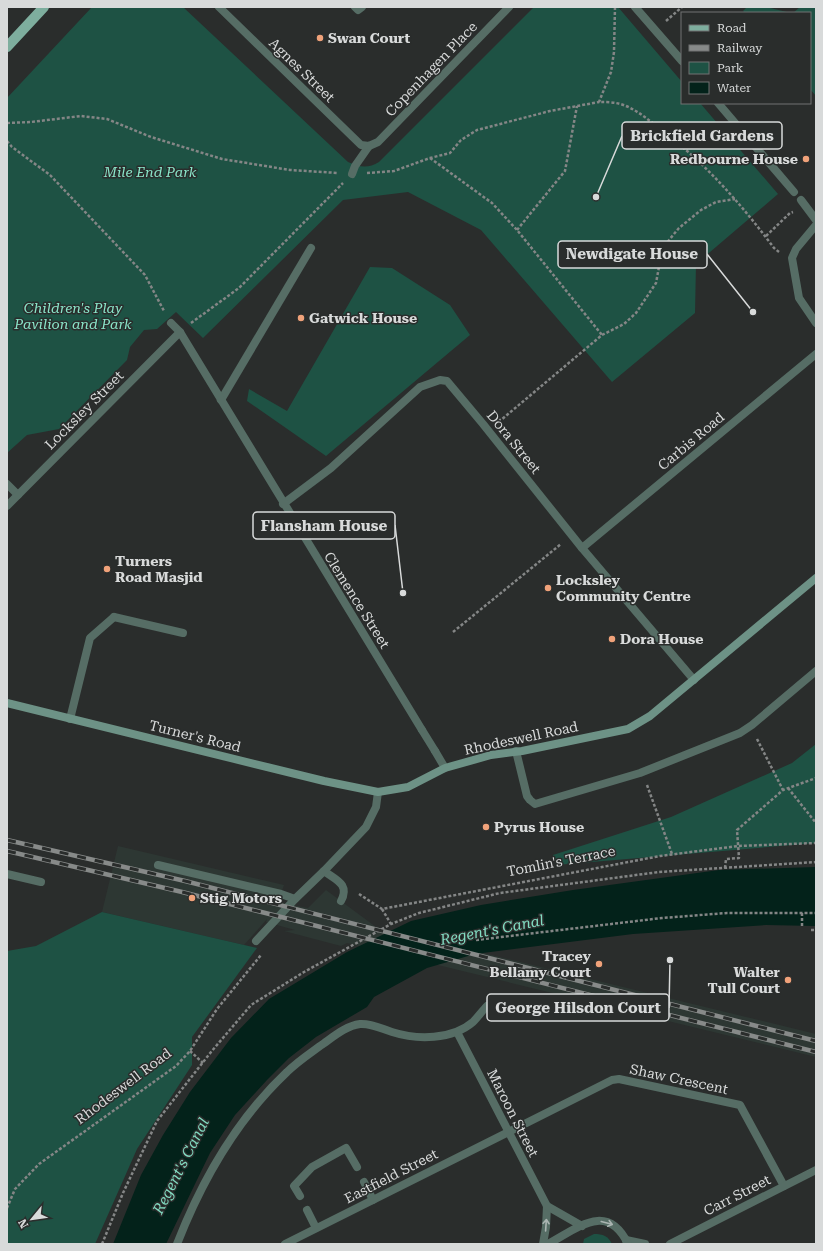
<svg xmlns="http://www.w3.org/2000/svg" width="823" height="1251" viewBox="0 0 823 1251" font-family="'Roboto Serif',serif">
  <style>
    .built { fill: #2d3733 }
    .green { fill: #1e5244 }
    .water { fill: #03221a }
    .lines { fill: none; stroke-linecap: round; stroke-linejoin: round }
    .path { stroke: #848686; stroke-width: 2.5; stroke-dasharray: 3 2; stroke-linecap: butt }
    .lane { stroke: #566d65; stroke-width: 8 }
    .street { stroke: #566d65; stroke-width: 8 }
    .secondary { stroke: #6d9286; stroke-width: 8 }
    .primary { stroke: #7eae9e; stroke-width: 10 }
    .rail-casing { stroke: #878a89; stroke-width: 4.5 }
    .rail { stroke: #2a2d2c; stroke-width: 3; stroke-dasharray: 9; stroke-linecap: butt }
    .oneway { stroke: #aab4b1 }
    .poi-dot { fill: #f0a27a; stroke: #2a2d2c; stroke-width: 1.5 }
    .labels { text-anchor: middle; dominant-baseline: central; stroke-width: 3; stroke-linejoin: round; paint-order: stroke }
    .poi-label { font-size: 14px; font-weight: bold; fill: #d8dada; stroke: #2a2d2c; text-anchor: start }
    .street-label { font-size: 14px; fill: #d8dada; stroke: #2a2d2c }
    .park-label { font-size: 14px; font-style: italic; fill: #8ae5c9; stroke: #2a2d2c }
    .water-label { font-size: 15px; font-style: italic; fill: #82dcc2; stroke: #2a2d2c }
    .leader { fill: none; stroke: #d8dada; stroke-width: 1.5 }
    .callout-dot { fill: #d8dada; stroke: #2a2d2c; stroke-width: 1.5 }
    .callout { fill: #2a2d2c; stroke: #d8dada; stroke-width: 1.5 }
    .callout-label { font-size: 15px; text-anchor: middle; font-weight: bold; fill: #d8dada }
  </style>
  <rect width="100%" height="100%" fill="#2a2d2c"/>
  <polygon class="built" points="118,846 284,885 278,902 308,908 326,890 376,927 816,1034 816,1057 347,943 341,946 284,931 295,930 266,922 267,919 244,945 102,912"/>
  <g class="green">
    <path d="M92,7H183L348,162C359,167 368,169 379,162L534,7H618L682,82V103H700L778,194L696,264L695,313L612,382L481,230L408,192L343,200L203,338L176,312L157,329L144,330L130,347L127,360L59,429L27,435L7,453V98Z"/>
    <polygon points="747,7 766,7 791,13 745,13 743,11"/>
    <polygon points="800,7 816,7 816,96 810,89 810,13 793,13"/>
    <polygon points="370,267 392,268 450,305 470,335 326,456 247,401 249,389 287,411"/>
    <polygon points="816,744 816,843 556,865 553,855 671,817 792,763"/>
    <polygon points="102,912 257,948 192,1037 192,1065 137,1149 95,1244 7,1244 7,951 36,946"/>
    <path d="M594,1234C603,1234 608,1236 612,1244H583L584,1239Z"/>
  </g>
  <polygon class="water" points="816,867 816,926 766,925 633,934 475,954 427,968 374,997 367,1007 316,1037 289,1058 267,1080 235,1115 210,1153 166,1244 113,1244 141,1175 163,1135 190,1092 231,1038 269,999 347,952 411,921 481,905 573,890 719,870"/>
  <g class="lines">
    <g class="path">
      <path d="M615,7L614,52L611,72L599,102C607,102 617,102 626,106C640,112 651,122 663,131C708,166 741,204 774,248L779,252"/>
      <polyline points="666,21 682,7"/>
      <polyline points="7,123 31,122 81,116 107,119 151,137 222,159 290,170 338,173"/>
      <polyline points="7,141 12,147 50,175 145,275 164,311"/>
      <polyline points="430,158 492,203 517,230 602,335"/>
      <polyline points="367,173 394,171 430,158 450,153 461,140 477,130 550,111 599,102"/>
      <polyline points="517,230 565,171 577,106"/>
      <polyline points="766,236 790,213 793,212"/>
      <polyline points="191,323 239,288 343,183"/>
      <polyline points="498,420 501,420 602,335 624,324 636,313 656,283 661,256 669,240 679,228 701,210 716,202 735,199"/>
      <polyline points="453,632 561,544"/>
      <polyline points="757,739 783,790"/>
      <polyline points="647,785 672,854"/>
      <polyline points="788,788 816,823"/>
      <polyline points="725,868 726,859 739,858 737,830 783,790 816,778"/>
      <polyline points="359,894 382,909 660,856 738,846 816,843"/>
      <polyline points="382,909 391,924"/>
      <polyline points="802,913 802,928"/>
      <polyline points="811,930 816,930"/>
      <polyline points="476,940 662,918 727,913 816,913"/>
      <polyline points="190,1051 203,1063"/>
      <polyline points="7,1208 15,1189 39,1164 176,1066 190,1051 217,1009 261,955"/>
      <polyline points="102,1244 123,1193 157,1121 211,1052 251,1005 304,972 391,924 419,913 500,893 659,872 816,862"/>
    </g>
    <g class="lane">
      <polyline points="355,7 358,10 362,7"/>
      <polyline points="352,174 355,166 369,146"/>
      <polyline points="171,323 180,332"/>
      <polyline points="221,400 311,248"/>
      <polyline points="7,484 18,495"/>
      <polyline points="114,617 183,633"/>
      <polyline points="422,730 435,751"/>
      <polyline points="516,751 527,796 530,800 535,804 640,773 740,733 752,725 816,671"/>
      <polyline points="158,865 281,894 295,899"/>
      <path d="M324,871C336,880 350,884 341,901"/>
      <polyline points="7,874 41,882"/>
      <polyline points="364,1182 373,1200"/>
      <polyline points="300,1196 294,1186 312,1167 346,1148 357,1167"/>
      <polyline points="307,1210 316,1228"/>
    </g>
    <g class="street">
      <polyline points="219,7 361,145 369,146 378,142 509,7"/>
      <polyline points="635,7 682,61"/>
      <polyline points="718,103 794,192"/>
      <polyline points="801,200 816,220"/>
      <polyline points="816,225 796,249 792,258 799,298 816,323"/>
      <polyline points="283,504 331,468 420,387 440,380 447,381 483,424 582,548 694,680"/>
      <polyline points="7,506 180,332 422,730"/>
      <polyline points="582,548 816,354"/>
      <polyline points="70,719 90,638 114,617"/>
      <polyline points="435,751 445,768"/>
      <polyline points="256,941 295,899 324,871 366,827 376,807 378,792"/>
      <polyline points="457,1032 547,1206 546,1227 543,1244"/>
      <polyline points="547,1206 582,1226"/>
      <polyline points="626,1240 645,1244"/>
      <path d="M177,1244C202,1180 237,1119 287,1072C297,1062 309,1054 320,1046C332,1038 345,1026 360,1024C371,1023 382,1029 392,1032C417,1040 452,1040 473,1022C478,1017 482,1011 487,1006"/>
      <polyline points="285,1244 612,1080 619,1079 740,1105 784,1186"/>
      <path d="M548,1244C578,1228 607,1201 628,1244"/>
      <polyline points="670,1244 816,1170"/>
    </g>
    <polyline class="secondary" points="7,703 324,781 378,792 408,787 445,768 491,755 522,751 628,729 650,716 816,578"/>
    <polyline class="primary" points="7,47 44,7"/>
    <defs>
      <g id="rail">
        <polyline points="7,840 185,881 816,1041"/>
        <polyline points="7,851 182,892 816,1052"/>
      </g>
    </defs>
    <use href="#rail" class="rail-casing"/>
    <use href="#rail" class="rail"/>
  </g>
  <defs><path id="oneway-shaft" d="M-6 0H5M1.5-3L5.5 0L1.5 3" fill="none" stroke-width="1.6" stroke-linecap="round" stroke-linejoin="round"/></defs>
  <g class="oneway">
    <use href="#oneway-shaft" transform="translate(607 1223) rotate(15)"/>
    <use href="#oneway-shaft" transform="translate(546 1225) rotate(-86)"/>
  </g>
  <g class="poi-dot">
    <circle cx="320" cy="38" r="4"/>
    <circle cx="806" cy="159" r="4"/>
    <circle cx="301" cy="318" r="4"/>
    <circle cx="107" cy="569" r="4"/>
    <circle cx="548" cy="588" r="4"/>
    <circle cx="612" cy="639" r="4"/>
    <circle cx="486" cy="827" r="4"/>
    <circle cx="192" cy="898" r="4"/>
    <circle cx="599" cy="964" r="4"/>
    <circle cx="788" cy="980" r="4"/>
  </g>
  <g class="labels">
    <g class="poi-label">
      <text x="328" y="38">Swan Court</text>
      <text x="798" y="159" text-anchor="end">Redbourne House</text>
      <text x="309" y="318">Gatwick House</text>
      <text x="115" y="561">Turners<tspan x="115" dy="16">Road Masjid</tspan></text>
      <text x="556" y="580">Locksley<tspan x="556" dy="16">Community Centre</tspan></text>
      <text x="620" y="639">Dora House</text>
      <text x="494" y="827">Pyrus House</text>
      <text x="200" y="898">Stig Motors</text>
      <text x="591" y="956" text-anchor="end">Tracey<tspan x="591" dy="16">Bellamy Court</tspan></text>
      <text x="780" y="972" text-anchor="end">Walter<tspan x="780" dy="16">Tull Court</tspan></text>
    </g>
    <g class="street-label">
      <text transform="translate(431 69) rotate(-46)">Copenhagen Place</text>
      <text transform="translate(302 70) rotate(44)">Agnes Street</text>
      <text transform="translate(84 410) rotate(-45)">Locksley Street</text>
      <text transform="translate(691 441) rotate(-40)">Carbis Road</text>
      <text transform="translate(514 442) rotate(51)">Dora Street</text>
      <text transform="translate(357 600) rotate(58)">Clemence Street</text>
      <text transform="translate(195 736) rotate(14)">Turner's Road</text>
      <text transform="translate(521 738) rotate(-12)">Rhodeswell Road</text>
      <text transform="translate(561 861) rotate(-11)">Tomlin's Terrace</text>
      <text transform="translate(679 1079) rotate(12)">Shaw Crescent</text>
      <text transform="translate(123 1086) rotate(-37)">Rhodeswell Road</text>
      <text transform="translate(513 1113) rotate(63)">Maroon Street</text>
      <text transform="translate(391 1176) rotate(-27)">Eastfield Street</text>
      <text transform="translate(737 1195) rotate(-27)">Carr Street</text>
    </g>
    <g class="park-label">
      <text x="150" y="172">Mile End Park</text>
      <text x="73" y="308">Children's Play<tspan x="73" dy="16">Pavilion and Park</tspan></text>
    </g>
    <g class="water-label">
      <text transform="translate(492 930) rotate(-11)">Regent's Canal</text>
      <text transform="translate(181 1166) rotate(-63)">Regent's Canal</text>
    </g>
  </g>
  <path class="leader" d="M596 197L622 136M753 312L707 254M403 593L395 525M670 960L669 1008"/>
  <g class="callout-dot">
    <circle cx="596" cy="197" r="4"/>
    <circle cx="753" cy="312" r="4"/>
    <circle cx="403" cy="593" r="4"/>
    <circle cx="670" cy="960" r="4"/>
  </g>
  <g class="callout">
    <rect x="622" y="122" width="160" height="27" rx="4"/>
    <rect x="558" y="241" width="149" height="27" rx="4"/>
    <rect x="253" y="512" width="142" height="27" rx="4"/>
    <rect x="487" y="994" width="182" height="27" rx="4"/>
  </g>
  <g class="callout-label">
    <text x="702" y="141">Brickfield Gardens</text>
    <text x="632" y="259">Newdigate House</text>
    <text x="324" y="531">Flansham House</text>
    <text x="578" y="1013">George Hilsdon Court</text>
  </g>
  <rect width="823" height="1251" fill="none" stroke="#d8dada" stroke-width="16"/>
  <rect x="681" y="12" width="130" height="92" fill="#2a2d2c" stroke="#707272"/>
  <rect x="689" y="25" width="20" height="6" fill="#7eae9e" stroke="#707272"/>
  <text x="717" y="32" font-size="12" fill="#d8dada">Road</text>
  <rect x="689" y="45" width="20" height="6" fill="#878a89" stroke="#707272"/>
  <text x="717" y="52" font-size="12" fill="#d8dada">Railway</text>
  <rect x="689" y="62" width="20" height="12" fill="#1e5244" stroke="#707272"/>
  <text x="717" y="72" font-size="12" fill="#d8dada">Park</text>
  <rect x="689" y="82" width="20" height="12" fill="#03221a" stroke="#707272"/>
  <text x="717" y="92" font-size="12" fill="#d8dada">Water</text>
  <g transform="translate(32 1219) rotate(241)" stroke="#2a2d2c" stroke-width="3" paint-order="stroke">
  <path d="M0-3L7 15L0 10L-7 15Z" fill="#d8dada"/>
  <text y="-6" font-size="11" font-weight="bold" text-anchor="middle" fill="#d8dada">N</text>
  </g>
</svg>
